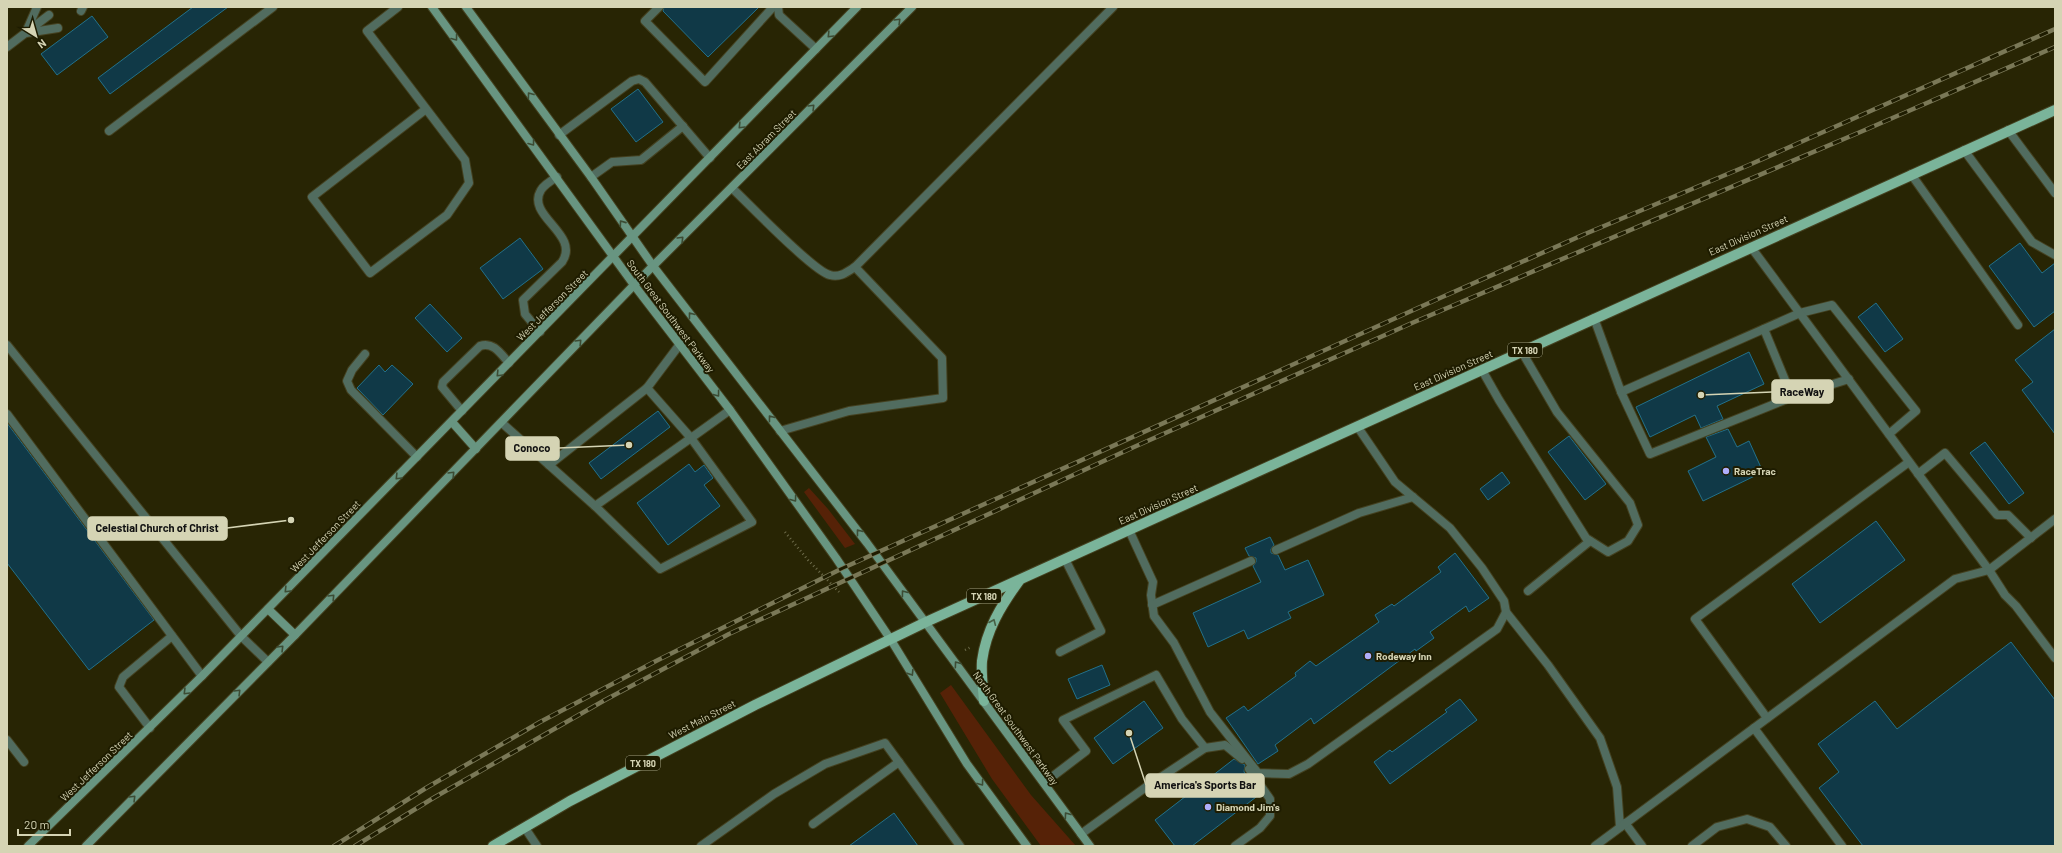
<svg xmlns="http://www.w3.org/2000/svg" width="2062" height="853" viewBox="0 0 2062 853" font-family="Barlow,sans-serif">
  <style>
    .green { fill: #562207 }
    .building { fill: #103947; stroke: #22718b }
    .lines { fill: none; stroke-linecap: round; stroke-linejoin: round }
    .service-casing { stroke: #444120; stroke-width: 10 }
    .minor-casing { stroke: #444120; stroke-width: 10 }
    .secondary-casing { stroke: #444120; stroke-width: 10 }
    .primary-casing { stroke: #444120; stroke-width: 12 }
    .path { stroke: #6e6c4b; stroke-width: 2.5; stroke-dasharray: 1 3; stroke-linecap: butt }
    .service { stroke: #516c5f; stroke-width: 8 }
    .minor { stroke: #516c5f; stroke-width: 8 }
    .secondary { stroke: #689581; stroke-width: 8 }
    .primary { stroke: #7ab49a; stroke-width: 10 }
    .rail-casing { stroke: #7a7857; stroke-width: 4.5 }
    .rail { stroke: #1e1c00; stroke-width: 3; stroke-dasharray: 9; stroke-linecap: butt }
    .oneway { stroke: #3c4c34 }
    .oneway2 { stroke: #476045 }
    .poi-dot { fill: #b0aefa; stroke: #1e1c00; stroke-width: 1.5 }
    .labels { text-anchor: middle; dominant-baseline: central; stroke-width: 4; stroke-linejoin: round; paint-order: stroke }
    .shield { fill: #1e1c00; stroke: #9e9d7e; stroke-width: 1 }
    .shield-label { font-size: 9px; font-weight: bold; fill: #d5d4b4 }
    .street-label { font-size: 10px; fill: #d5d4b4; stroke: #1e1c00 }
    .poi-label { font-size: 10px; font-weight: bold; fill: #d5d4b4; stroke: #1e1c00; text-anchor: start }
    .leader { fill: none; stroke: #d5d4b4; stroke-width: 1.5 }
    .callout-dot { fill: #d5d4b4; stroke: #1e1c00; stroke-width: 1.5 }
    .callout { fill: #d5d4b4; stroke: #d5d4b4; stroke-width: 1.5 }
    .callout-label { font-size: 11px; text-anchor: middle; font-weight: bold; fill: #111 }
  </style>
  <rect width="100%" height="100%" fill="#282504"/>
  <g class="green">
    <polygon points="809,488 828,509 855,544 845,548 804,492"/>
    <polygon points="951,685 1031,795 1076,846 1041,846 992,779 940,693"/>
  </g>
  <g class="building">
    <polygon points="193,7 228,7 110,94 98,78"/>
    <polygon points="664,7 759,7 708,57 663,11"/>
    <polygon points="92,16 108,37 57,75 41,54"/>
    <polygon points="638,89 663,122 636,142 611,109"/>
    <polygon points="520,238 543,269 503,299 480,268"/>
    <polygon points="2020,243 2042,273 2055,263 2055,311 2034,327 1989,266"/>
    <polygon points="1876,303 1903,339 1885,352 1858,317"/>
    <polygon points="430,304 462,338 447,352 415,318"/>
    <polygon points="2055,329 2055,434 2022,390 2033,382 2015,360"/>
    <polygon points="1749,352 1764,384 1717,406 1723,419 1701,428 1695,415 1650,437 1636,407"/>
    <polygon points="379,365 385,372 392,365 413,384 383,415 357,388"/>
    <polygon points="658,411 670,427 601,479 589,463"/>
    <polygon points="7,423 154,620 89,670 7,563"/>
    <polygon points="1728,429 1737,447 1749,441 1763,472 1703,501 1688,471 1716,457 1706,437"/>
    <polygon points="1569,436 1606,484 1585,500 1548,452"/>
    <polygon points="1985,442 2024,493 2009,504 1970,453"/>
    <polygon points="689,464 695,472 704,465 713,478 704,485 720,506 668,545 637,503"/>
    <polygon points="1502,472 1510,483 1488,500 1480,489"/>
    <polygon points="1876,521 1905,560 1820,623 1792,584"/>
    <polygon points="1270,537 1274,545 1271,549 1271,553 1278,555 1285,570 1308,560 1324,595 1288,612 1291,618 1248,639 1244,630 1208,647 1193,613 1261,582 1253,566 1256,562 1256,558 1249,556 1245,548"/>
    <polygon points="1455,553 1489,598 1469,612 1466,606 1430,632 1434,638 1416,651 1415,649 1314,724 1311,718 1275,745 1278,751 1258,764 1226,718 1244,706 1248,711 1296,676 1295,673 1310,661 1316,666 1379,622 1375,615 1392,604 1394,606 1441,572 1438,567"/>
    <polygon points="2011,642 2055,700 2055,846 1863,846 1819,788 1839,772 1818,744 1875,701 1897,729"/>
    <polygon points="1102,665 1110,685 1077,699 1068,679"/>
    <polygon points="1460,699 1477,720 1390,784 1374,762 1390,750 1392,752 1447,712 1445,710"/>
    <polygon points="1144,701 1163,728 1113,764 1094,738"/>
    <polygon points="1234,759 1245,765 1244,772 1260,794 1192,846 1175,846 1155,820"/>
    <polygon points="894,813 918,846 849,846"/>
  </g>
  <g class="lines">
    <defs>
      <g id="service">
        <polyline points="398,7 367,31 465,160 469,183 447,215 370,273 312,197 426,109"/>
        <polyline points="659,7 645,21 705,82 773,7"/>
        <polyline points="778,7 779,15 816,49"/>
        <polyline points="81,11 83,7"/>
        <polyline points="26,32 37,7"/>
        <polyline points="26,33 58,28"/>
        <polyline points="7,47 49,15"/>
        <polyline points="109,131 273,7"/>
        <polyline points="559,135 632,81 639,79 645,82 710,158"/>
        <polyline points="1964,150 2032,242 2055,255"/>
        <polyline points="1911,174 2018,325"/>
        <polyline points="591,177 612,162 641,160 683,126"/>
        <path d="M732,188C748,203 814,272 830,275C840,278 847,272 855,267"/>
        <polyline points="1594,318 1621,392 1800,313 1832,305 1916,411 1889,434"/>
        <path d="M540,332L525,314L523,300L562,262C581,234 525,216 541,190C544,185 552,180 557,177"/>
        <polyline points="7,345 241,636 268,662"/>
        <polyline points="365,354 352,370 347,381 351,390 417,457"/>
        <polyline points="1482,370 1499,400 1586,538 1608,552 1628,541 1638,525 1630,503 1557,412 1522,352"/>
        <polyline points="1621,392 1650,454 1792,397 1764,329"/>
        <polyline points="1792,397 1849,379"/>
        <path d="M462,411L442,387L443,382L480,346C493,341 501,354 509,363"/>
        <polyline points="7,414 202,676"/>
        <polyline points="502,423 595,506 691,438 647,388 680,344"/>
        <polyline points="780,431 849,411 943,398 942,358 855,267 1113,7"/>
        <polyline points="549,465 647,388"/>
        <polyline points="1918,474 1945,453 1997,515 2008,515 2031,538"/>
        <polyline points="595,506 660,569 752,522 691,438 730,410"/>
        <polyline points="1129,530 1153,582 1151,595 1154,616 1174,643 1210,712 1258,773 1289,774 1308,764 1497,629 1506,612 1504,601 1482,568 1450,528 1395,482 1357,426"/>
        <polyline points="1276,550 1359,513 1413,497"/>
        <polyline points="1989,570 2005,595 2016,606 2055,658"/>
        <polyline points="1528,591 1590,541"/>
        <polyline points="1152,605 1251,561"/>
        <polyline points="1506,612 1548,665 1600,738 1617,787 1620,827"/>
        <polyline points="1060,652 1101,631 1065,559"/>
        <polyline points="1767,718 1695,619 1909,462"/>
        <polyline points="150,728 119,687 123,677 172,636"/>
        <polyline points="1754,728 1842,846"/>
        <polyline points="7,740 24,762"/>
        <polyline points="1044,783 1086,751 1063,720 1156,675 1182,719 1205,748"/>
        <polyline points="1625,823 1642,846"/>
        <polyline points="813,824 899,762"/>
        <polyline points="525,828 537,846"/>
        <polyline points="1081,834 1146,787 1205,748 1225,745 1242,759"/>
        <polyline points="701,846 774,794 825,764 885,743 960,846"/>
        <polyline points="1235,846 1260,828 1270,816 1270,799 1249,769"/>
        <polyline points="1692,846 1717,827 1747,819 1770,827 1786,846"/>
      </g>
      <g id="minor">
        <polyline points="2008,130 2055,193"/>
        <polyline points="1751,247 1989,570"/>
        <polyline points="1595,846 1955,579 1989,570 2055,519"/>
      </g>
      <g id="secondary">
        <polyline points="432,7 634,285 730,410 836,558 891,640 967,764 1027,846"/>
        <polyline points="466,7 591,177 653,266 867,543 1090,846"/>
        <polyline points="452,422 476,449"/>
        <polyline points="268,609 295,635"/>
        <polyline points="28,846 202,676 857,7"/>
        <polyline points="86,846 295,635 634,285 912,7"/>
      </g>
      <g id="primary">
        <path d="M984,701C983,688 981,674 982,661C986,630 1001,606 1019,581"/>
        <polyline points="493,846 570,801 755,705 926,622 2055,110"/>
      </g>
    </defs>
    <use href="#service" class="service-casing"/>
    <use href="#minor" class="minor-casing"/>
    <use href="#secondary" class="secondary-casing"/>
    <use href="#primary" class="primary-casing"/>
    <g class="path">
      <polyline points="785,532 808,560 839,592"/>
      <polyline points="965,650 971,647"/>
    </g>
    <use href="#service" class="service"/>
    <use href="#minor" class="minor"/>
    <use href="#secondary" class="secondary"/>
    <use href="#primary" class="primary"/>
    <defs>
      <g id="rail">
        <polyline points="334,846 426,788 540,722 656,661 843,568 1440,298 1585,234 1749,165 2055,29"/>
        <polyline points="355,846 435,797 605,700 729,634 1134,447 1412,323 1865,130 2055,47"/>
      </g>
    </defs>
    <use href="#rail" class="rail-casing"/>
    <use href="#rail" class="rail"/>
  </g>
  <defs><path id="oneway-chevron" d="M-2-3.5L2.5 0L-2 3.5" fill="none" stroke-width="1.6" stroke-linecap="round" stroke-linejoin="round"/></defs>
  <g class="oneway">
    <use href="#oneway-chevron" transform="translate(898 21) rotate(-45)"/>
    <use href="#oneway-chevron" transform="translate(830 35) rotate(134)"/>
    <use href="#oneway-chevron" transform="translate(455 38) rotate(53)"/>
    <use href="#oneway-chevron" transform="translate(530 95) rotate(-126)"/>
    <use href="#oneway-chevron" transform="translate(812 107) rotate(-45)"/>
    <use href="#oneway-chevron" transform="translate(741 126) rotate(134)"/>
    <use href="#oneway-chevron" transform="translate(532 143) rotate(53)"/>
    <use href="#oneway-chevron" transform="translate(622 223) rotate(-125)"/>
    <use href="#oneway-chevron" transform="translate(681 239) rotate(-45)"/>
    <use href="#oneway-chevron" transform="translate(691 315) rotate(-128)"/>
    <use href="#oneway-chevron" transform="translate(579 342) rotate(-46)"/>
    <use href="#oneway-chevron" transform="translate(499 374) rotate(134)"/>
    <use href="#oneway-chevron" transform="translate(717 394) rotate(53)"/>
    <use href="#oneway-chevron" transform="translate(771 418) rotate(-128)"/>
    <use href="#oneway-chevron" transform="translate(452 474) rotate(-46)"/>
    <use href="#oneway-chevron" transform="translate(398 477) rotate(134)"/>
    <use href="#oneway-chevron" transform="translate(794 499) rotate(54)"/>
    <use href="#oneway-chevron" transform="translate(859 532) rotate(-128)"/>
    <use href="#oneway-chevron" transform="translate(287 590) rotate(134)"/>
    <use href="#oneway-chevron" transform="translate(904 593) rotate(-127)"/>
    <use href="#oneway-chevron" transform="translate(332 597) rotate(-46)"/>
    <use href="#oneway-chevron" transform="translate(281 648) rotate(-45)"/>
    <use href="#oneway-chevron" transform="translate(957 664) rotate(-126)"/>
    <use href="#oneway-chevron" transform="translate(911 673) rotate(58)"/>
    <use href="#oneway-chevron" transform="translate(186 692) rotate(135)"/>
    <use href="#oneway-chevron" transform="translate(238 692) rotate(-45)"/>
    <use href="#oneway-chevron" transform="translate(981 783) rotate(54)"/>
    <use href="#oneway-chevron" transform="translate(133 798) rotate(-45)"/>
    <use href="#oneway-chevron" transform="translate(1067 815) rotate(-126)"/>
  </g>
  <use class="oneway2" href="#oneway-chevron" transform="translate(993 622) rotate(-67)"/>
  <g class="poi-dot">
    <circle cx="1726" cy="471" r="4"/>
    <circle cx="1368" cy="656" r="4"/>
    <circle cx="1208" cy="807" r="4"/>
  </g>
  <g class="labels">
    <g class="shield">
      <rect x="1508" y="343" width="34" height="14" rx="3"/>
      <rect x="967" y="589" width="34" height="14" rx="3"/>
      <rect x="626" y="756" width="34" height="14" rx="3"/>
    </g>
    <g class="shield-label">
      <text x="1525" y="350">TX 180</text>
      <text x="984" y="596">TX 180</text>
      <text x="643" y="763">TX 180</text>
    </g>
    <g class="street-label">
      <text transform="translate(766 139) rotate(-45)">East Abram Street</text>
      <text transform="translate(1748 235) rotate(-24)">East Division Street</text>
      <text transform="translate(552 305) rotate(-45)">West Jefferson Street</text>
      <text transform="translate(671 316) rotate(53)">South Great Southwest Parkway</text>
      <text transform="translate(1453 370) rotate(-24)">East Division Street</text>
      <text transform="translate(1158 504) rotate(-24)">East Division Street</text>
      <text transform="translate(325 536) rotate(-46)">West Jefferson Street</text>
      <text transform="translate(702 719) rotate(-27)">West Main Street</text>
      <text transform="translate(1016 728) rotate(54)">North Great Southwest Parkway</text>
      <text transform="translate(96 766) rotate(-44)">West Jefferson Street</text>
    </g>
    <g class="poi-label">
      <text x="1734" y="471">RaceTrac</text>
      <text x="1376" y="656">Rodeway Inn</text>
      <text x="1216" y="807">Diamond Jim's</text>
    </g>
  </g>
  <path class="leader" d="M1701 395L1772 392M629 445L559 448M291 520L227 528M1129 733L1146 785"/>
  <g class="callout-dot">
    <circle cx="1701" cy="395" r="4"/>
    <circle cx="629" cy="445" r="4"/>
    <circle cx="291" cy="520" r="4"/>
    <circle cx="1129" cy="733" r="4"/>
  </g>
  <g class="callout">
    <rect x="1772" y="380" width="61" height="23" rx="4"/>
    <rect x="506" y="437" width="53" height="23" rx="4"/>
    <rect x="88" y="517" width="139" height="23" rx="4"/>
    <rect x="1146" y="774" width="118" height="23" rx="4"/>
  </g>
  <g class="callout-label">
    <text x="1802" y="396">RaceWay</text>
    <text x="532" y="452">Conoco</text>
    <text x="157" y="532">Celestial Church of Christ</text>
    <text x="1205" y="789">America's Sports Bar</text>
  </g>
  <rect width="2062" height="853" fill="none" stroke="#d5d4b4" stroke-width="16"/>
  <g transform="translate(36 36) rotate(143)" stroke="#1e1c00" stroke-width="3" paint-order="stroke">
  <path d="M0-3L7 15L0 10L-7 15Z" fill="#d5d4b4"/>
  <text y="-6" font-size="11" font-weight="bold" text-anchor="middle" fill="#d5d4b4">N</text>
  </g>
  <path d="M18 829v6h52v-6" fill="none" stroke="#d5d4b4" stroke-width="2"/>
  <text x="24" y="829" font-size="12" fill="#d5d4b4" stroke="#1e1c00" stroke-width="3" paint-order="stroke">20 m</text>
</svg>
